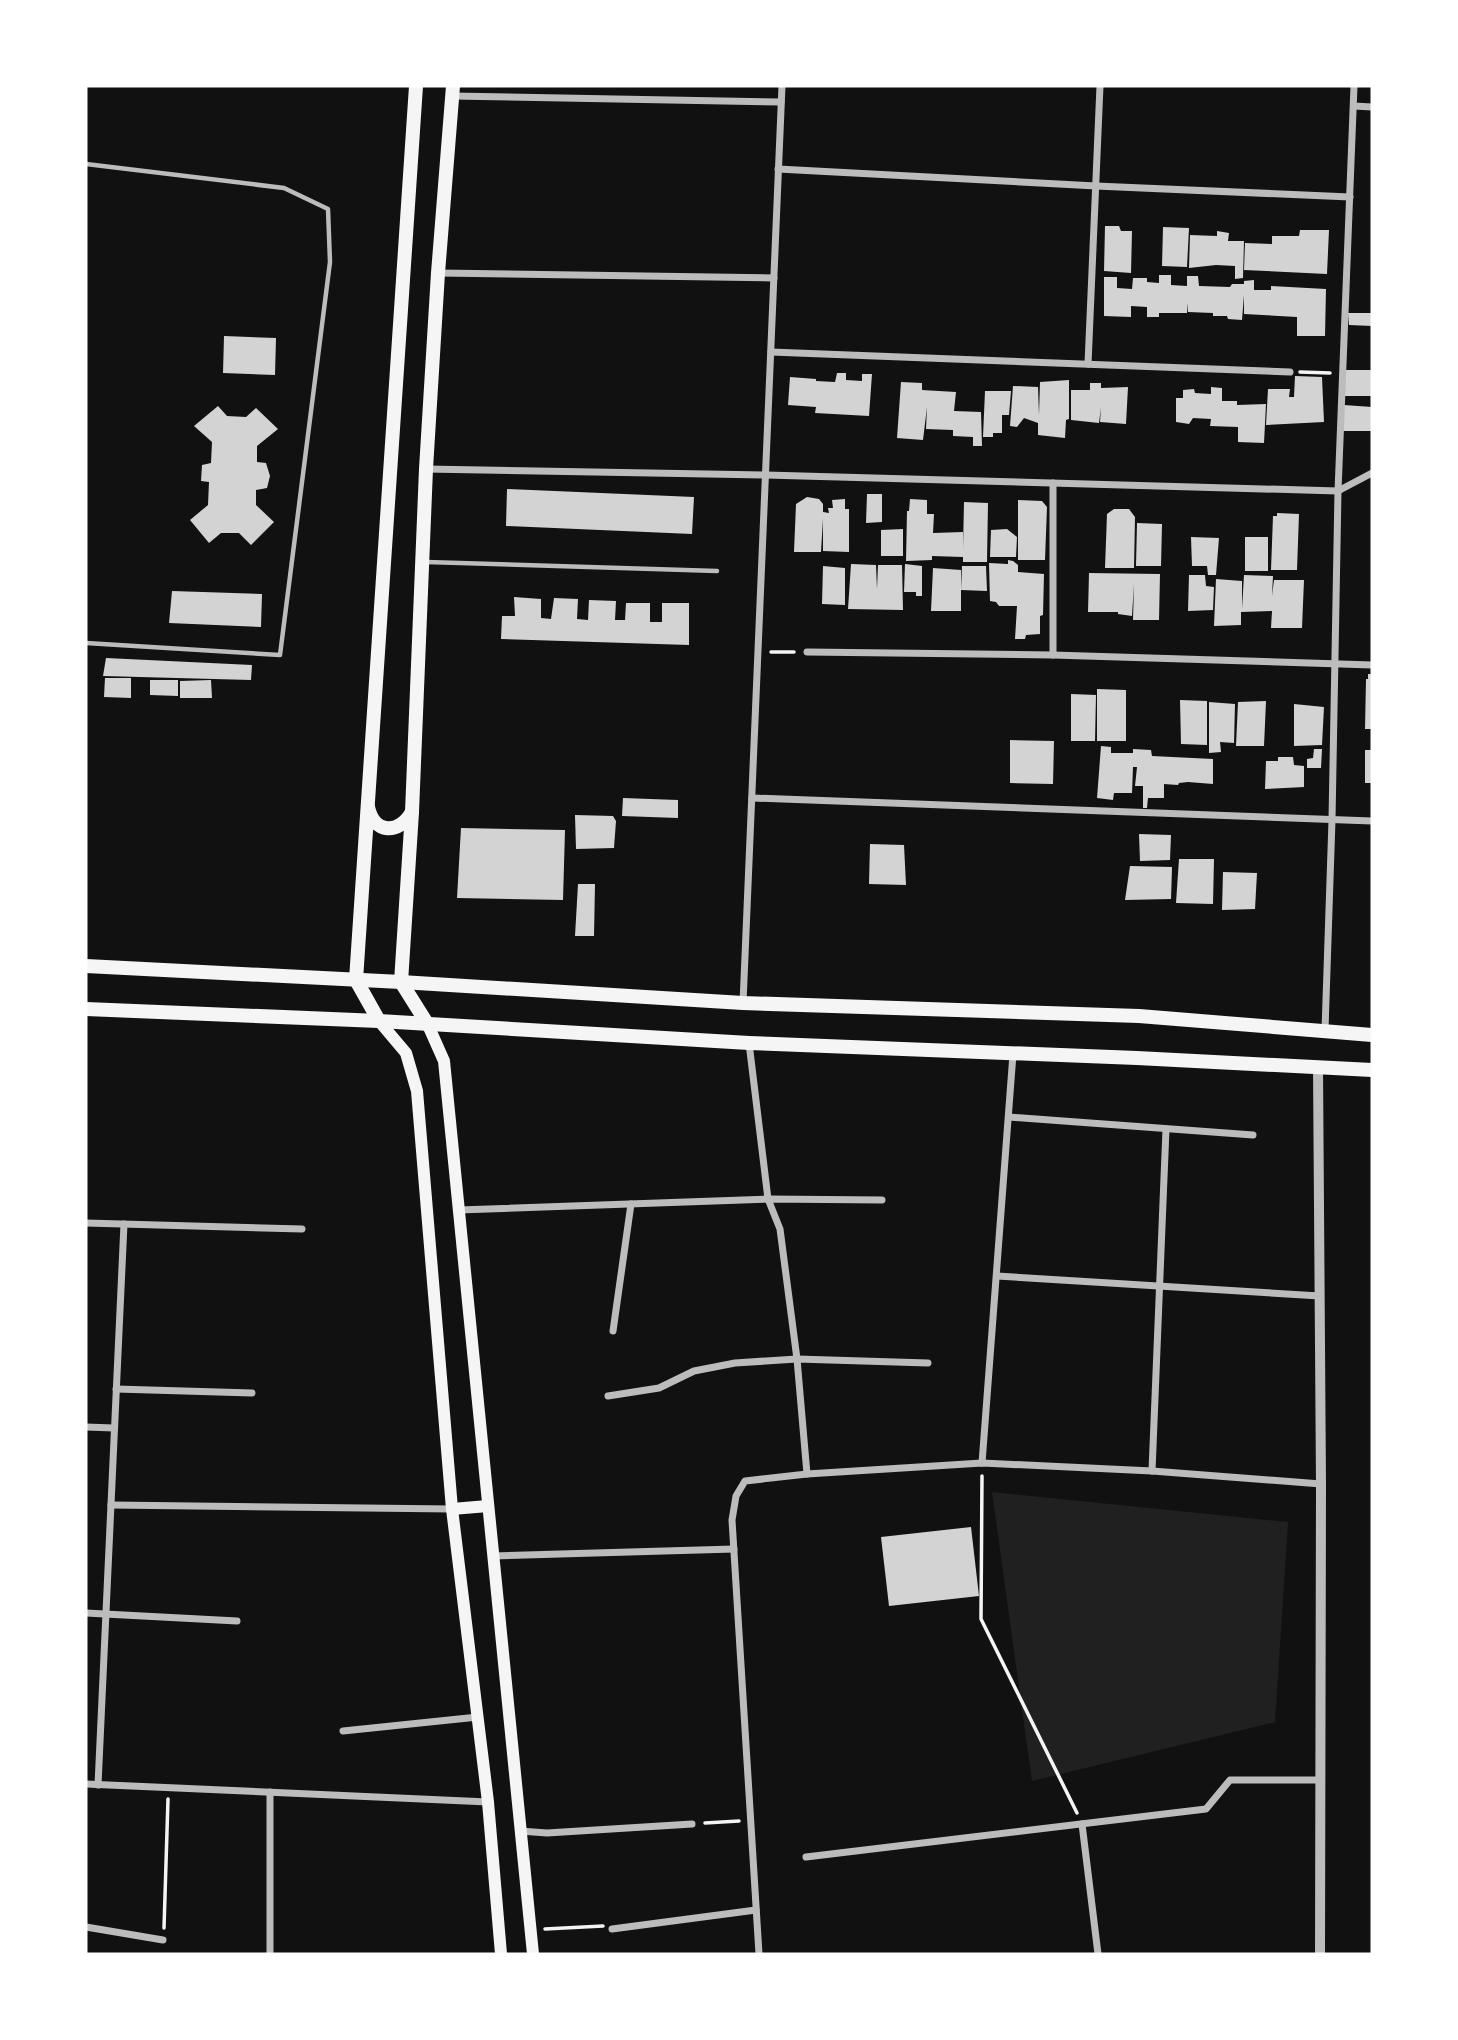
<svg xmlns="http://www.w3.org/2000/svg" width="1458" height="2040" viewBox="0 0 1458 2040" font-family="'Times New Roman',serif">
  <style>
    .green { fill: #202020 }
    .building { fill: #d3d3d3 }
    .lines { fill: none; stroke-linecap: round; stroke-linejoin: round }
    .path { stroke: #f5f5f5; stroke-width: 3.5 }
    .service { stroke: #bcbcbc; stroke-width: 4.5 }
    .minor { stroke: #bcbcbc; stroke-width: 7 }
    .tertiary { stroke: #bcbcbc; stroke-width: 10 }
    .secondary { stroke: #f5f5f5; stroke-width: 12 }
    .primary { stroke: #f5f5f5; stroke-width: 14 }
  </style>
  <rect width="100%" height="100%" fill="#111"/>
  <polygon class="green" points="992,1492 1288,1522 1275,1722 1032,1781"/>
  <g class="building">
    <polygon points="1105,226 1119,226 1121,231 1132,231 1131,273 1104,271"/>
    <polygon points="1163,227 1189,228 1187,267 1162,266"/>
    <polygon points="1300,230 1329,230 1327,274 1244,270 1245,243 1272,244 1272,236 1299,236"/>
    <polygon points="1217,231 1229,233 1228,241 1244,241 1243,278 1235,279 1235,266 1216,265 1189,268 1190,235 1217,236"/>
    <polygon points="1159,275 1171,275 1171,285 1187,286 1187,276 1198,276 1199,286 1230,287 1232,284 1244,284 1244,281 1254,280 1254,290 1271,290 1271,286 1326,289 1325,336 1297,336 1297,317 1244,314 1244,295 1242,320 1228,319 1227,316 1213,316 1213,313 1188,312 1188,303 1187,313 1159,313 1159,317 1147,317 1147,307 1131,306 1131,317 1104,316 1104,277 1117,277 1117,288 1132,289 1133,278 1147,278 1147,282 1159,283"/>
    <polygon points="1348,313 1372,313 1372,326 1349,325"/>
    <polygon points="224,336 276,338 275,375 223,373"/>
    <polygon points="1345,370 1372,370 1372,396 1344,396"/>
    <polygon points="837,373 846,373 846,380 862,381 862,374 872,374 869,416 815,413 816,407 788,405 790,377 816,379 816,381 835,382"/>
    <polygon points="1295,376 1322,377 1324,422 1266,425 1268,389 1290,389 1289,397 1294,397"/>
    <polygon points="1069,380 1069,419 1066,420 1065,438 1038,435 1038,423 1024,418 1017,427 1010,426 1013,386 1038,387 1039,415 1040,382"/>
    <polygon points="901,382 922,383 922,390 956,392 954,411 981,412 982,446 973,446 973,437 953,436 953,430 926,429 927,407 923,440 897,438"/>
    <polygon points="1090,383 1101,383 1101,388 1128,387 1126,424 1100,422 1101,407 1099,423 1071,420 1071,390 1090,390"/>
    <polygon points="1211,387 1222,388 1222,401 1237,401 1237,405 1266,404 1264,443 1238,442 1238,427 1210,426 1211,419 1193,418 1189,424 1176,422 1176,398 1183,398 1183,390 1194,389 1195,393 1211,394"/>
    <polygon points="985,391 1011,391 1009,415 1002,415 1002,433 993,433 993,437 983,437"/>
    <polygon points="1344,405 1372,407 1372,431 1343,431"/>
    <polygon points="218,406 227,416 246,417 256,408 278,429 257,446 257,462 266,463 270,476 267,488 256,490 256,505 274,522 251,545 239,533 221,533 209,543 190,520 208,505 209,482 201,481 202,465 211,463 212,442 194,426"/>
    <polygon points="507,489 694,497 692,534 506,526"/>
    <polygon points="867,494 882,494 882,522 866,523"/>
    <polygon points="807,497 819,499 823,504 823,512 829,513 828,508 833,508 832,500 845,499 845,509 849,509 849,552 823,551 823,519 821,552 794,552 796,504"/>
    <polygon points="910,499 927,500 927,514 934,514 933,533 963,532 963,549 964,502 988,503 987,562 963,562 963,557 932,556 932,560 906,561 907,511 909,511"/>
    <polygon points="1018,500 1042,501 1047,507 1045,560 1018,560"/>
    <polygon points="1114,509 1129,509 1135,517 1134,568 1105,568 1107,514"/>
    <polygon points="1277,513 1299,514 1297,570 1271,570 1273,516 1277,516"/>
    <polygon points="1137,523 1162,524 1161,566 1136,566"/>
    <polygon points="903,529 903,556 881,556 881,530"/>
    <polygon points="1007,529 1017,537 1016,557 990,557 991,530"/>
    <polygon points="1191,537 1219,538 1216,575 1208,575 1207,566 1192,566"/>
    <rect x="1245" y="537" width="23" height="34"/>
    <polygon points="1008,560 1013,561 1018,565 1018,572 1044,574 1043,615 1040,616 1040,634 1026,635 1025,639 1015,639 1017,606 999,606 996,602 990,601 989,563 1008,564"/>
    <polygon points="851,564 876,565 877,589 878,565 902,565 903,610 848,609"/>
    <polygon points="905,564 922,566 922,596 916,596 916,592 904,592"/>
    <polygon points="823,566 845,568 845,605 822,604"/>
    <polygon points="962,566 986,566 987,591 961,590"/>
    <polygon points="933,568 961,570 961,611 931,611"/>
    <polygon points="1089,573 1160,574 1159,620 1133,620 1134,584 1132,616 1118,614 1118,612 1088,612"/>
    <polygon points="1189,575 1205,575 1206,586 1214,587 1213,610 1188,611"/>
    <polygon points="1244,575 1273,576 1272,596 1274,580 1304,580 1302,628 1271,628 1272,611 1241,612 1241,625 1214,626 1216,579 1242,581 1242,609"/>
    <polygon points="172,591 262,594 261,627 169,623"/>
    <polygon points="514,597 541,599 541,618 551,619 554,598 578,599 577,619 588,620 589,600 616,601 615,620 625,620 626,603 650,603 650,622 662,622 662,603 689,603 689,645 501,639 502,616 515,616"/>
    <polygon points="106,658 252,665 251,680 103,676"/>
    <polygon points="1368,674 1372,674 1372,729 1365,729 1366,679 1368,679"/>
    <polygon points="105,678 131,678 131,698 104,697"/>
    <polygon points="150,680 178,680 178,696 150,695"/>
    <polygon points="211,680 212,698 180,698 180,681"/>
    <polygon points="1097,689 1126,690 1126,741 1097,741"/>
    <polygon points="1071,694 1096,695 1095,741 1071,741"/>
    <polygon points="1180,700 1207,701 1207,745 1181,744"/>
    <polygon points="1266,701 1264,746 1236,746 1238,702"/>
    <polygon points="1209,702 1235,704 1234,743 1220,742 1221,752 1209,753"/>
    <polygon points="1294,704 1324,707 1322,745 1294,746"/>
    <polygon points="1010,740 1054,741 1053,784 1010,783"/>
    <polygon points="1101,746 1111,747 1111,753 1133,753 1133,749 1151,750 1152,756 1213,759 1213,784 1188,782 1179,783 1178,785 1164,784 1164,798 1148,798 1147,808 1143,808 1143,786 1135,786 1137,767 1133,767 1132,793 1114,793 1113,800 1097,798"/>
    <polygon points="1314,749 1322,749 1321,768 1307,768 1307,759 1313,758"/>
    <rect x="1365" y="750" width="7" height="33"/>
    <polygon points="1278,757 1293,757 1294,765 1304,766 1304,787 1265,789 1266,761 1278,761"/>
    <polygon points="623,798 678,800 678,818 622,816"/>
    <polygon points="575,815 613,816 616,821 614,848 576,849"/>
    <polygon points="461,828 565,830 563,900 457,898"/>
    <polygon points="1139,834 1171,835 1170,860 1140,861"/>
    <polygon points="870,844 904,845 906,885 869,884"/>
    <polygon points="1179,859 1214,859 1213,904 1176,903"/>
    <polygon points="1130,866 1172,867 1171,899 1125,900"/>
    <polygon points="1223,872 1257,873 1255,909 1222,910"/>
    <polygon points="578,884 595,884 594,936 575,936"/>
    <polygon points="971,1527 979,1596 889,1606 881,1537"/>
  </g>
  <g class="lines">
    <g class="path">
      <polyline points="1300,372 1330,373"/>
      <polyline points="771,652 794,652"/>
      <polyline points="982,1476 981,1619 1077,1813"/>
      <polyline points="705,1823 739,1821"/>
      <polyline points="164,1928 168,1799"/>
      <polyline points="545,1929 603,1926"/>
    </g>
    <g class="service">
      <polyline points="86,164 284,188 328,209 330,262 280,655 86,643"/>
      <polyline points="426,562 717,571"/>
    </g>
    <g class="minor">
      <polyline points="452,96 781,102"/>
      <polyline points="1354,106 1372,107"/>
      <polyline points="778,169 1096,186 1350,197"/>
      <polyline points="438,273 774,278"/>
      <polyline points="771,352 1290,372"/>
      <polyline points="1088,364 1100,86"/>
      <polyline points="426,469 766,475 1338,491 1372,473"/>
      <polyline points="807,652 1053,655 1372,665"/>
      <polyline points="1053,655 1053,483"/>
      <polyline points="752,798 1372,821"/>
      <polyline points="743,1003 782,86"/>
      <polyline points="1325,1030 1332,820 1338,491 1354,86"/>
      <polyline points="749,1043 768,1199 780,1229 797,1359 807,1474"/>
      <polyline points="1009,1117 1253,1135"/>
      <polyline points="459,1210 768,1199 882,1200"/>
      <polyline points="86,1223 302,1229"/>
      <polyline points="997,1276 1320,1296"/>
      <polyline points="613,1331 631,1204"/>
      <polyline points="116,1389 252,1393"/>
      <polyline points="608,1396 659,1388 694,1371 735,1363 797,1359 928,1363"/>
      <polyline points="86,1427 114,1428"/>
      <polyline points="982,1463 1013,1054"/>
      <polyline points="1152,1471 1166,1129"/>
      <polyline points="111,1505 452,1509"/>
      <polyline points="493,1556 734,1549"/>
      <polyline points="86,1613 237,1621"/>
      <polyline points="343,1731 478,1717"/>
      <polyline points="86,1784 488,1802"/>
      <polyline points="98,1785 124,1224"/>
      <polyline points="1082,1824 1098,1954"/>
      <polyline points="520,1831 547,1833 692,1824"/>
      <polyline points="806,1857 1206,1809 1230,1780 1321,1780"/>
      <polyline points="86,1927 163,1940"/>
      <polyline points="612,1929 756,1910"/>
      <polyline points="270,1954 270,1792"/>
      <polyline points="759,1954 732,1520 736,1496 745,1481 807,1474 982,1463 1152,1471 1321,1484"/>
    </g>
    <polyline class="tertiary" points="1318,1067 1321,1484 1320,1954"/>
    <g class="secondary">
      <polyline points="379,1021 406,1053 417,1091 452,1509 488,1802 501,1954"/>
      <polyline points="428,1025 444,1061 533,1954"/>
      <polyline points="452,1509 488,1506"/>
    </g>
    <g class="primary">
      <path d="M368,807C374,834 399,835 412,812"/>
      <polyline points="86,966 401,982 743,1003 1139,1016 1372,1035"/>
      <polyline points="86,1009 379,1021 749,1043 1137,1058 1372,1070"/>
      <polyline points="379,1021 356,980 416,86"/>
      <polyline points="428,1025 401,982 412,812 426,469 438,273 453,86"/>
    </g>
  </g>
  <rect width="1458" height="2040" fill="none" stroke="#ffffff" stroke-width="175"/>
</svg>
